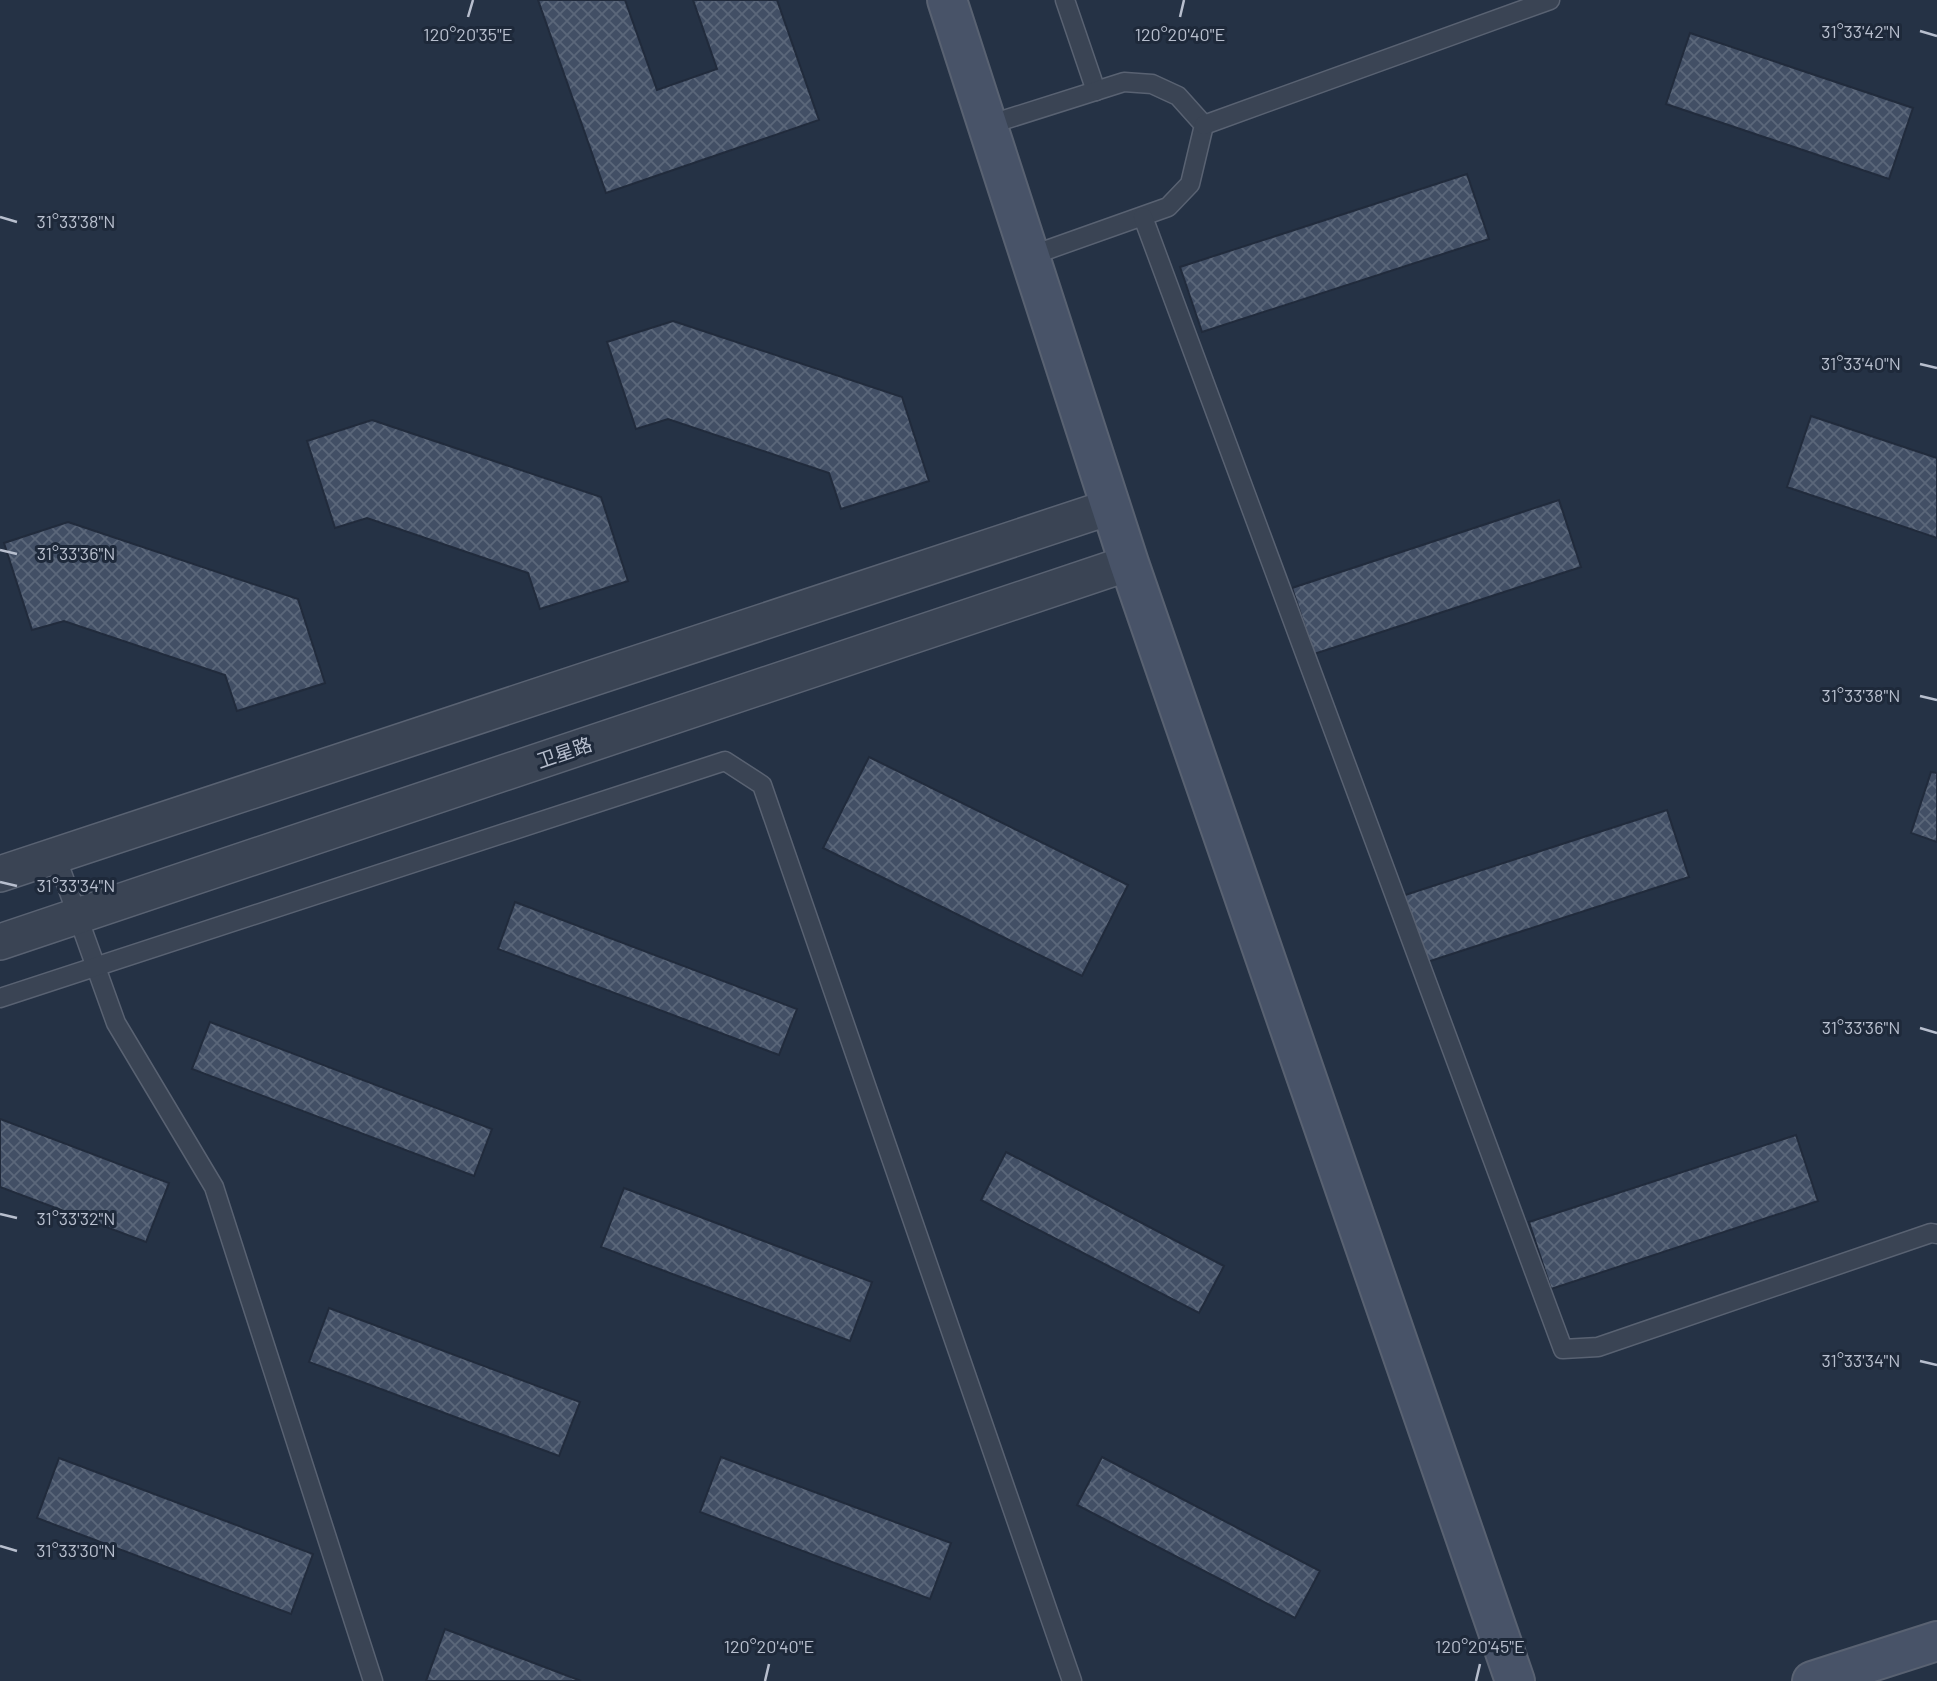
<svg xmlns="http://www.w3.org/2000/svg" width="1937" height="1681" viewBox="0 0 1937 1681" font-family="Barlow,'Noto Sans SC',sans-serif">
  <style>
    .building { fill: url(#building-cross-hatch); stroke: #212b3c; stroke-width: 2 }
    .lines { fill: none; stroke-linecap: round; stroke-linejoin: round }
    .lane-casing { stroke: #596272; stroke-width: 21 }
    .street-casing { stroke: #596272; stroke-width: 38 }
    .secondary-casing { stroke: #596272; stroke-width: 42 }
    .lane { stroke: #3a4454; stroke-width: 18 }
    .street { stroke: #3a4454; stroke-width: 35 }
    .secondary { stroke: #485368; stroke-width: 38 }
    .ticks { fill: none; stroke: #b8bfce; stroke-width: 2.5 }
    .labels { text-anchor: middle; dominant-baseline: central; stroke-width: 6; stroke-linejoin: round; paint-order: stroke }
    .street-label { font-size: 19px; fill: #b8bfce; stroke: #1e293a }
    .ticks-label { font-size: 18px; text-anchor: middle; fill: #b8bfce; stroke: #1e293a; stroke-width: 6; stroke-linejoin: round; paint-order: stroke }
  </style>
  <defs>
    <pattern id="building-cross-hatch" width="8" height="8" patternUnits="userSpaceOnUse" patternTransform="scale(1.75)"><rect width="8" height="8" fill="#424f65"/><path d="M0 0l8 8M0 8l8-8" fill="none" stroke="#5b677a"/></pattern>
  </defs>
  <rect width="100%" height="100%" fill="#253245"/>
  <g class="building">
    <polygon points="538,0 625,0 657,90 717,69 693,0 777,0 819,120 606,193"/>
    <polygon points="1690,33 1913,108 1889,179 1666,104"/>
    <polygon points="1467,174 1489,239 1202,332 1180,267"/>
    <polygon points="673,321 902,397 929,481 841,509 829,473 668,419 636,429 607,342"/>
    <polygon points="1811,416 1937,458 1937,538 1787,487"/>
    <polygon points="372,420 601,497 628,581 540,609 528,573 367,518 335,528 307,441"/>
    <polygon points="1559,500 1581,567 1314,654 1292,588"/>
    <polygon points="68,522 298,599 325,683 237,711 225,675 64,621 32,630 4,543"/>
    <polygon points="869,757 1128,885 1082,976 823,848"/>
    <polygon points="1931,772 1937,773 1937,842 1911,833"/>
    <polygon points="1667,810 1689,877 1421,964 1399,897"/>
    <polygon points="515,902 797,1009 779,1055 498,949"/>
    <polygon points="210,1022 492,1129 474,1176 192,1069"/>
    <polygon points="0,1119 169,1183 146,1242 0,1187"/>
    <polygon points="1796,1135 1818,1201 1551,1289 1529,1222"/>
    <polygon points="1006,1152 1224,1266 1199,1313 981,1200"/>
    <polygon points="624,1188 872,1282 850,1341 601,1247"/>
    <polygon points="329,1308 580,1402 559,1456 309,1362"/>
    <polygon points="721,1457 951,1543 930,1599 700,1512"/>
    <polygon points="1102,1457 1320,1571 1295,1618 1077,1505"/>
    <polygon points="59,1458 313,1554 291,1614 37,1518"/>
    <polygon points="445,1629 581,1681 426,1681"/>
  </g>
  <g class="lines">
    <defs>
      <g id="lane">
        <polyline points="1065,0 1096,91"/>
        <polyline points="988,125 1124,82 1152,84 1178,96 1204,125 1190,184 1168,207 1030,256"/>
        <polyline points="1204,125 1550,0"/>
        <polyline points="1143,217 1563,1349 1598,1347 1931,1233 1937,1234"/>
        <polyline points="56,856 116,1023 214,1187 373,1681"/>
        <polyline points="0,998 725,761 762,785 1072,1681"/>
      </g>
      <g id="street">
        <polyline points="0,874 1110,507"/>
        <polyline points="0,942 1129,563"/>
      </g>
      <g id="secondary">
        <polyline points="947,0 1129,563 1515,1681"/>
        <polyline points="1812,1681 1937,1641"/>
      </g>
    </defs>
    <use href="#lane" class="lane-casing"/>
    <use href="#street" class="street-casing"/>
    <use href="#secondary" class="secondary-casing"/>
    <use href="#lane" class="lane"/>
    <use href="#street" class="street"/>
    <use href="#secondary" class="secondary"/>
  </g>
  <path class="ticks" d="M468,17L473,0M1180,17L1184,0M1920,31L1937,36M0,217L17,222M1920,364L1937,368M0,550L17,554M1920,696L1937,700M0,882L17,886M1920,1028L1937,1033M0,1214L17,1218M1920,1361L1937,1365M0,1546L17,1551M765,1681L769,1664M1476,1681L1480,1664"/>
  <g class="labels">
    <g class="street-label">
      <text transform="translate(564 752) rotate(-19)">卫星路</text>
    </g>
  </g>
  <g class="ticks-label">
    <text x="1861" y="38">31°33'42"N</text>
    <text x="468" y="41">120°20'35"E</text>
    <text x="1180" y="41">120°20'40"E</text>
    <text x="76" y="228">31°33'38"N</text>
    <text x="1861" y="370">31°33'40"N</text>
    <text x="76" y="560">31°33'36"N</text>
    <text x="1861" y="702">31°33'38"N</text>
    <text x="76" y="892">31°33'34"N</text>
    <text x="1861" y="1034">31°33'36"N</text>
    <text x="76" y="1225">31°33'32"N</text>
    <text x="1861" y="1367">31°33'34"N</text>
    <text x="76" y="1557">31°33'30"N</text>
    <text x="769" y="1653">120°20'40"E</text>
    <text x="1480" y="1653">120°20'45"E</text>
  </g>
</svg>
